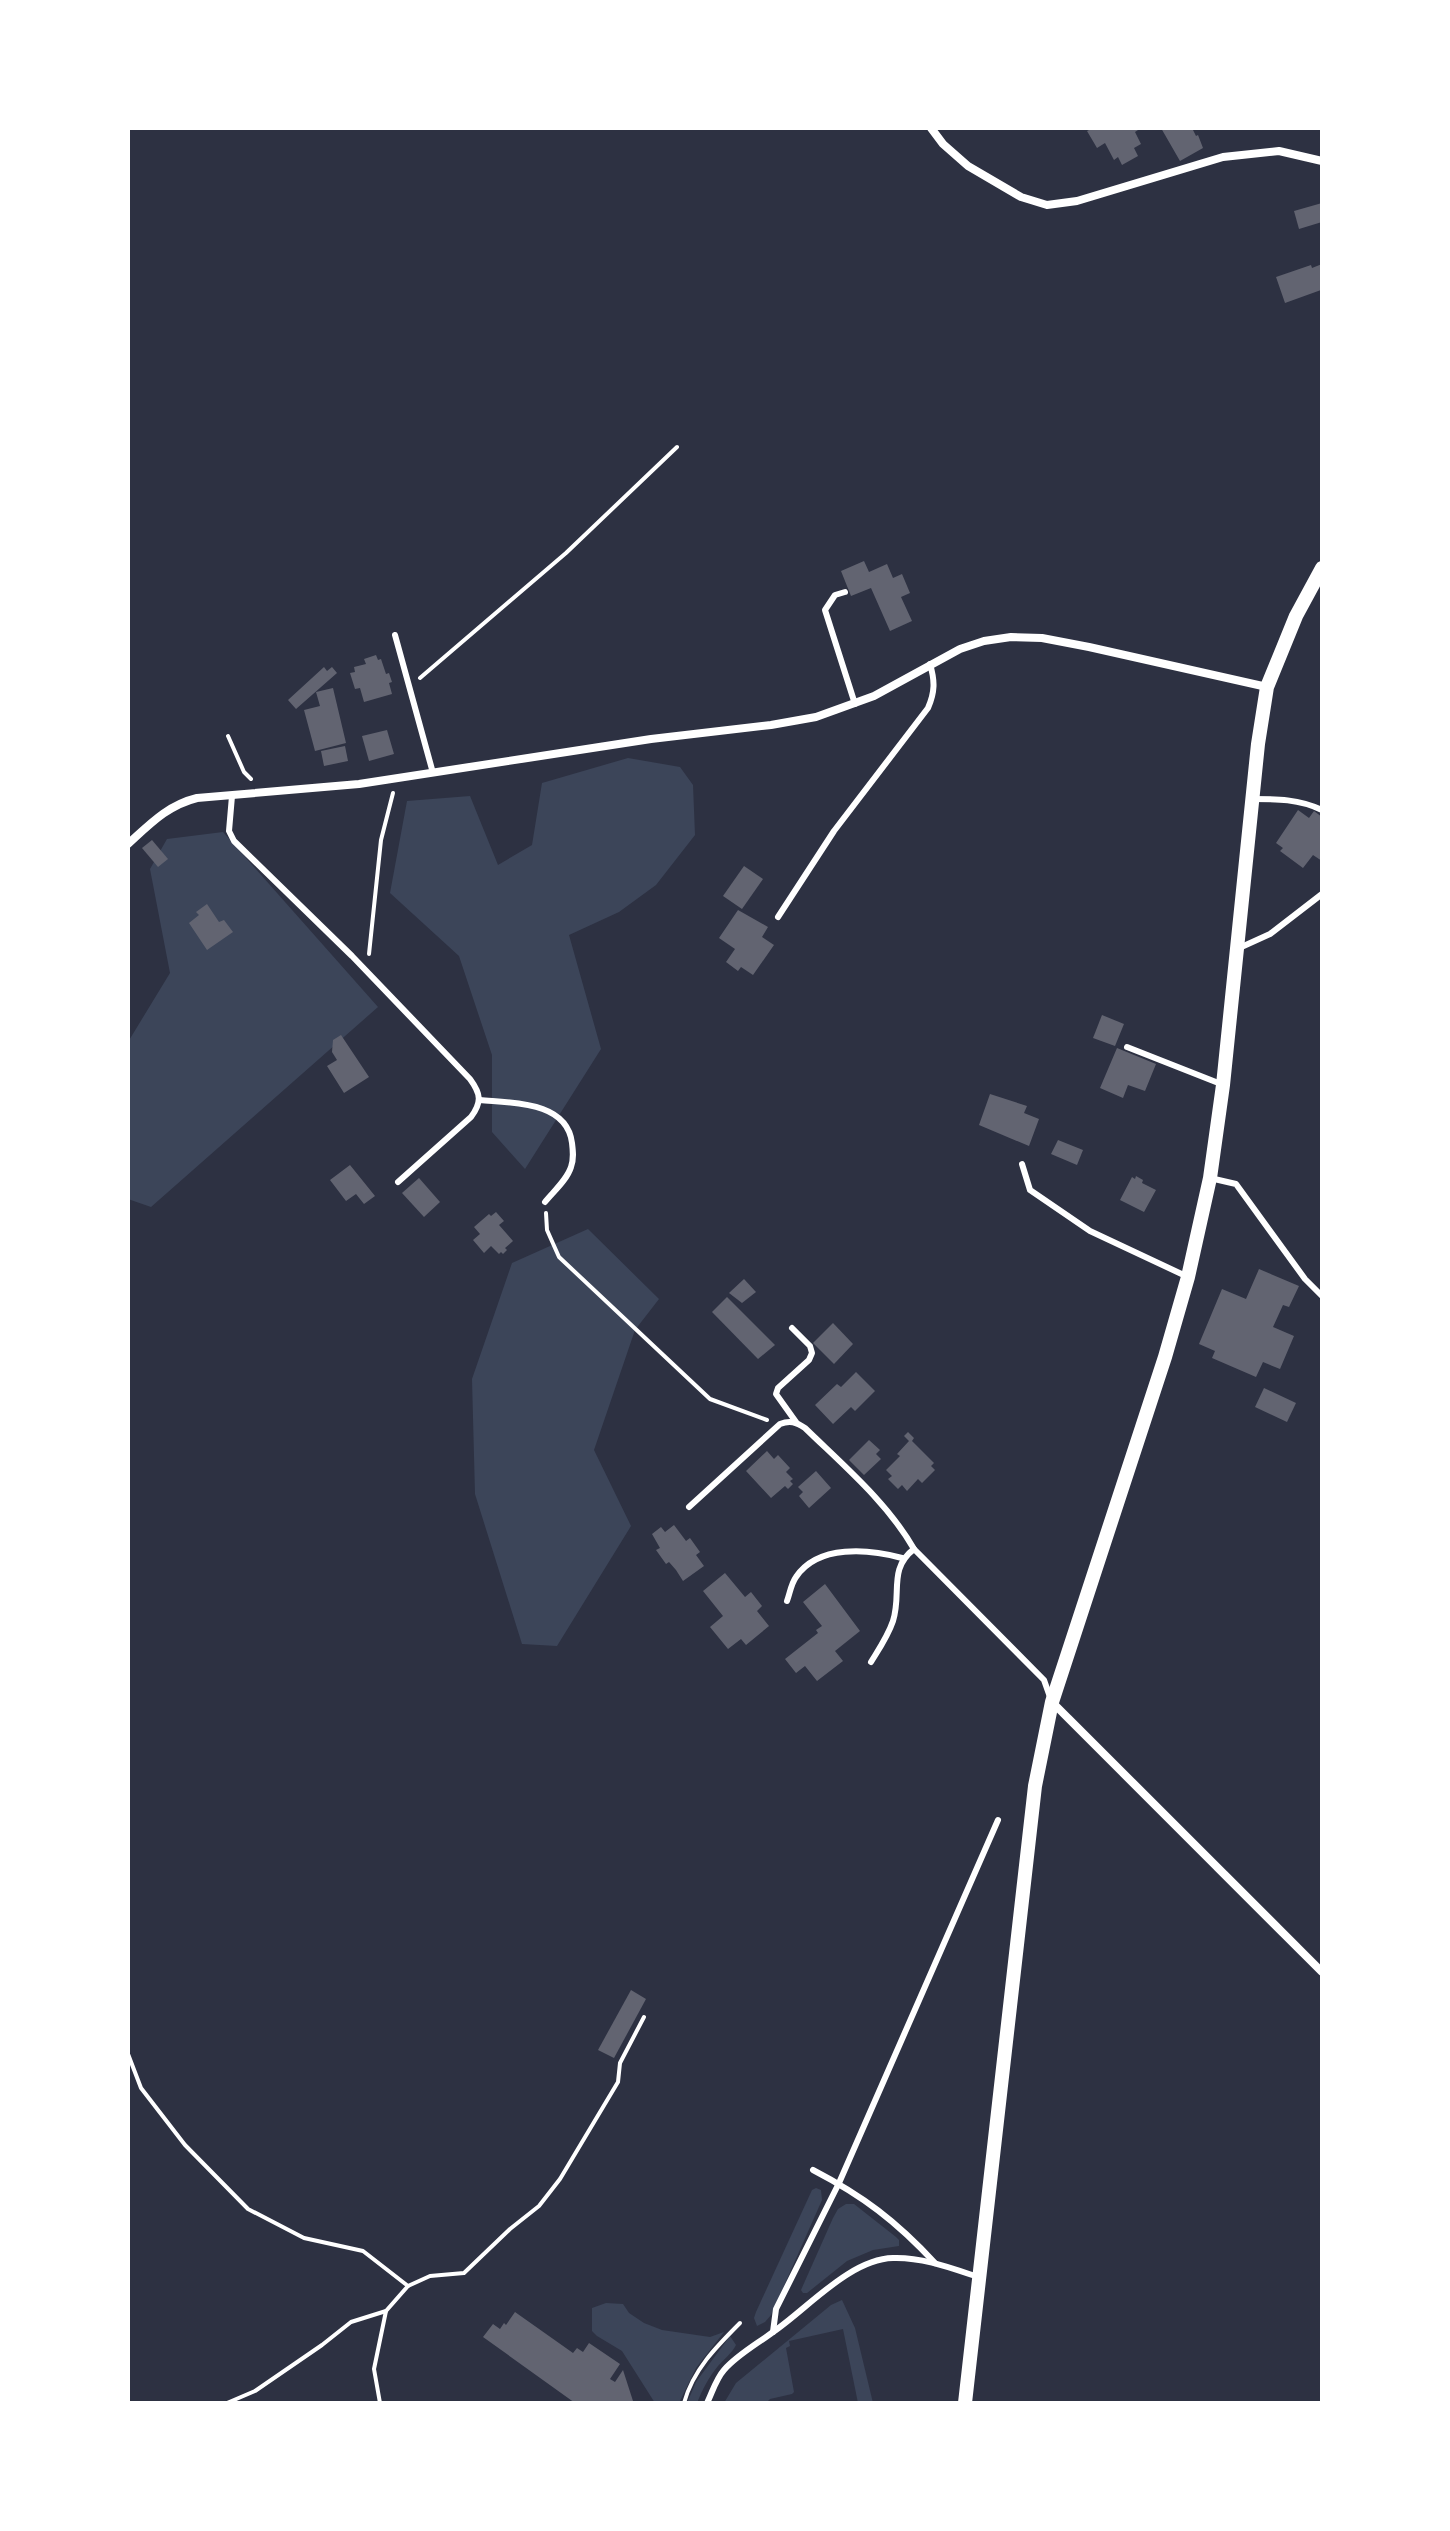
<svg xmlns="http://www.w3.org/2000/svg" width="1450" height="2531" viewBox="0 0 1450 2531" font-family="Helvetica,sans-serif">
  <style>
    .green { fill: #3c4559 }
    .building { fill: #626471 }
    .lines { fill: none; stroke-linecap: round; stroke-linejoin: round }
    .path { stroke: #fff; stroke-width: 4 }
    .service { stroke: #fff; stroke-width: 6 }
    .minor { stroke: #fff; stroke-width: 8 }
    .tertiary { stroke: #fff; stroke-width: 14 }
  </style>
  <rect width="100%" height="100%" fill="#2d3142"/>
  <g class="green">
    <polygon points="628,758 680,767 693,785 695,835 656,885 619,912 569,935 601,1049 525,1169 492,1132 492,1055 459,956 390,893 407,801 470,796 498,865 532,845 542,783"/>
    <polygon points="223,832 378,1007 151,1207 128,1199 128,1042 170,973 150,869 167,839"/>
    <polygon points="588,1229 659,1299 635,1330 594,1450 631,1526 557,1646 522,1644 475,1494 472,1379 512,1263"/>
    <polygon points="816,2188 821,2190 822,2200 771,2315 765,2322 757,2326 754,2318 756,2312 812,2190"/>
    <polygon points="846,2204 854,2204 896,2237 899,2240 899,2246 873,2250 847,2261 807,2293 803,2293 801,2290 833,2218 838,2209"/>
    <polygon points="842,2300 855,2328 873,2403 858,2403 843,2329 789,2341 790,2346 786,2348 794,2392 792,2394 770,2399 766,2403 724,2403 736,2383 831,2305"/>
    <polygon points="606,2303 623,2304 629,2313 644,2323 662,2330 710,2337 724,2332 696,2368 679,2403 655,2403 622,2351 597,2336 592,2331 592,2308"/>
    <path d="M730,2336L736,2345C732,2353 724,2359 718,2366C709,2377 702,2390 697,2403H687L696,2382Z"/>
  </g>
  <g class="building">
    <polygon points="1093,128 1141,128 1135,132 1141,144 1134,148 1138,156 1122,165 1118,157 1114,160 1105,143 1097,148 1087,131"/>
    <polygon points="1161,128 1192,128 1196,136 1198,135 1203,148 1180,161"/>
    <polygon points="1322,203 1322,222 1299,229 1294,211"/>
    <polygon points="1322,264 1321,290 1285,303 1276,277 1311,265 1312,268"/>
    <polygon points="864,561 869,572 887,564 893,578 902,574 910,593 901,597 912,621 890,631 871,588 851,596 841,571"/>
    <polygon points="376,655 378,660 381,659 386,674 389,673 392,682 389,683 392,694 364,702 360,688 355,689 350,673 355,672 354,667 366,664 364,659"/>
    <polygon points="324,667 327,671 332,667 337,673 296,709 288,700"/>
    <polygon points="333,688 346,743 315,751 304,710 320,706 316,692"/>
    <polygon points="387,730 394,754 369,761 362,736"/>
    <polygon points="345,746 348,761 324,766 321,751"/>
    <polygon points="1298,810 1309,818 1314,811 1322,817 1320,825 1322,827 1322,861 1313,855 1303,868 1280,851 1283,848 1276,843"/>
    <polygon points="152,840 168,859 158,867 142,848"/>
    <polygon points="744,866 763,879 742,909 723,896"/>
    <polygon points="207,904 219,922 224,920 233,932 207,950 189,923 199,915 196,912"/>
    <polygon points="738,910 768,927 762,937 774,945 753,975 741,967 738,971 726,962 735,949 719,938"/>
    <polygon points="1102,1015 1124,1024 1115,1046 1093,1038"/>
    <polygon points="341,1035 369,1077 344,1093 327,1066 337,1060 332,1052 333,1040"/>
    <polygon points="1117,1048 1156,1064 1145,1091 1128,1085 1123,1098 1100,1088"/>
    <polygon points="990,1094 1027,1106 1024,1113 1039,1119 1029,1146 979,1125"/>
    <polygon points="1058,1140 1083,1150 1077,1165 1051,1154"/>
    <polygon points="350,1165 375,1196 364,1204 356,1194 346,1201 330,1180"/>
    <polygon points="1136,1176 1143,1180 1142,1183 1156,1190 1144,1212 1120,1200 1132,1177 1135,1179"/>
    <polygon points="419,1178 440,1202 424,1217 402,1193"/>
    <polygon points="496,1212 504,1221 499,1225 513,1241 505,1248 507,1250 503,1254 501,1252 499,1254 491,1246 484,1253 473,1240 480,1234 474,1227 489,1214 491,1216"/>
    <polygon points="1259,1269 1299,1286 1289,1307 1283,1305 1273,1327 1294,1336 1280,1369 1263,1362 1256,1377 1212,1358 1215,1351 1199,1344 1222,1289 1246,1299"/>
    <polygon points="744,1279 756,1292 742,1303 729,1293"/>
    <polygon points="727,1297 775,1345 758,1359 712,1312"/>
    <polygon points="833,1323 853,1344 834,1364 813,1343"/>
    <polygon points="856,1372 875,1391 855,1411 851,1407 833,1424 815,1405 837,1384 841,1387"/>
    <polygon points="1264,1388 1296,1403 1287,1422 1255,1407"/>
    <polygon points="908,1432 914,1438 912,1441 934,1463 931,1466 935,1470 922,1483 918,1479 907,1491 902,1485 898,1489 888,1479 892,1476 886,1470 900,1456 897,1454 909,1441 904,1436"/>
    <polygon points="869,1440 880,1450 876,1454 881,1459 864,1475 849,1460"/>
    <polygon points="767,1451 774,1459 778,1455 790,1468 786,1472 793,1479 790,1481 793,1484 788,1489 785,1486 771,1498 746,1471"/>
    <polygon points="816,1471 831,1488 809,1508 799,1496 803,1492 798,1487"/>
    <polygon points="674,1525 686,1541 690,1538 700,1552 696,1555 704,1566 683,1581 676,1570 669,1562 666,1564 656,1550 660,1548 652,1534 661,1527 665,1532"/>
    <polygon points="725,1573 745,1597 751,1592 762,1606 757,1611 769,1626 746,1645 741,1639 728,1649 710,1627 723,1616 703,1591"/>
    <polygon points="825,1584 860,1631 835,1651 843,1661 817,1681 805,1666 796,1673 785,1659 818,1633 816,1630 822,1626 803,1602"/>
    <polygon points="631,1990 646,1999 614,2058 598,2050"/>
    <polygon points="515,2312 573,2353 577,2348 583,2352 589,2343 620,2364 610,2379 615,2382 623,2370 633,2401 630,2403 575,2403 483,2337 493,2324 500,2329 504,2323 506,2325"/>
  </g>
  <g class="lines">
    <g class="path">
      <polyline points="420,678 566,553 677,447"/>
      <polyline points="228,736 244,772 251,779"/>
      <polyline points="369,954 381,840 393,793"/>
      <polyline points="546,1213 547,1230 559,1257 710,1399 767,1420"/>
      <polyline points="128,2054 141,2088 185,2145 248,2209 304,2238 363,2251 408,2286"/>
      <polyline points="227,2403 255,2391 322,2345 351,2322 386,2311"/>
      <polyline points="380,2403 374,2369 386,2311 408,2286 430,2276 464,2273 510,2229 539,2206 560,2179 618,2082 620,2063 644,2017"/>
      <path d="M684,2403C693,2370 716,2347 740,2323"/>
    </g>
    <g class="service">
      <polyline points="845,592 835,595 825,610 855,704"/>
      <polyline points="395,635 433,773"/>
      <path d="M232,796L229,831L234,841L352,956L470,1079C481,1094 482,1102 471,1117L398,1182"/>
      <path d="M1252,799C1277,799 1299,799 1322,810"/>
      <path d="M778,917L834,831L928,708C935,692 935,681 930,664"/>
      <polyline points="1237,949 1270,934 1322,894"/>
      <polyline points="1127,1047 1221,1084"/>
      <path d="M480,1100C512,1103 567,1101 572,1143C573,1151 574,1159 571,1167C567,1180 553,1192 545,1202"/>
      <polyline points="1022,1164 1030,1190 1090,1231 1188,1277"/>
      <polyline points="1210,1178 1236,1184 1305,1279 1322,1296"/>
      <polyline points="792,1328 810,1346 812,1353 809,1360 778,1388 776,1394 796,1422"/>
      <path d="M689,1507L780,1424C790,1420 796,1422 805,1428C843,1465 887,1502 914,1549L1044,1680L1050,1697"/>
      <path d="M787,1601C790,1593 791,1584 796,1577C818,1544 869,1549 902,1558"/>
      <path d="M871,1662C879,1649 888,1636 893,1621C902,1593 888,1569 914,1549"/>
      <path d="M813,2170C863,2196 896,2221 935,2263"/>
      <polyline points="773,2332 776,2309 839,2183 998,1820"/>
      <path d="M707,2403C712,2393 716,2379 724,2370C737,2355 757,2344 773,2332C807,2309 850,2259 893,2258C922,2257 951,2268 978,2277"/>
    </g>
    <g class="minor">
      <polyline points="931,128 943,144 968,166 1021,197 1047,205 1077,201 1223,157 1279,151 1322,161"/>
      <path d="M128,844C150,824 168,805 197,798L359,784L651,739L771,725L816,717L874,696L960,649L984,641L1011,637L1042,638L1089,647L1267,687"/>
      <polyline points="1052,1702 1322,1972"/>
    </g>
    <polyline class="tertiary" points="965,2403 1035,1786 1052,1702 1165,1357 1188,1277 1210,1178 1223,1085 1258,744 1267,687 1296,616 1322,568"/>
  </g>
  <rect width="1450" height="2531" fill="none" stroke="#ffffff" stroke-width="260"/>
</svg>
